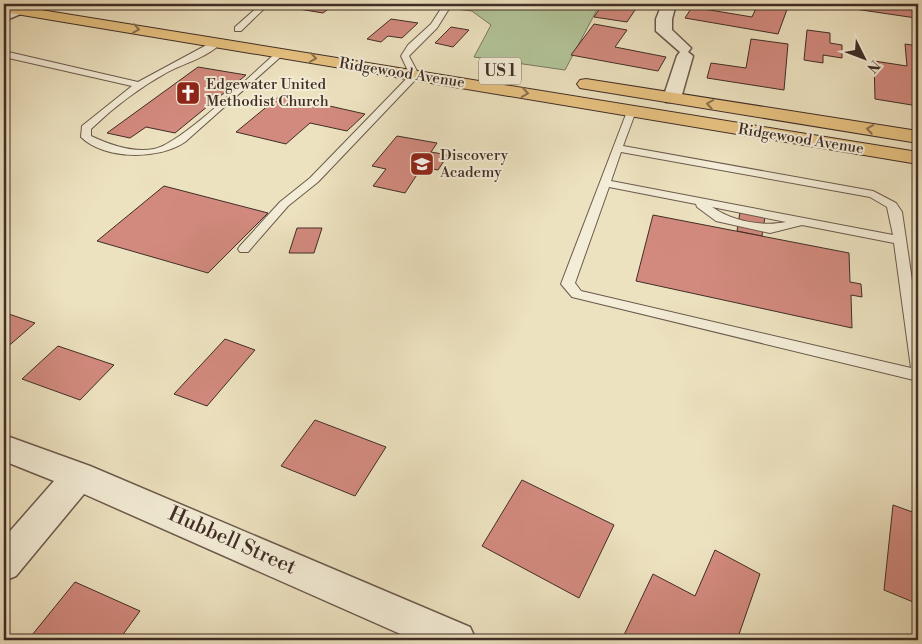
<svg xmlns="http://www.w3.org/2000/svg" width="922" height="644" viewBox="0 0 922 644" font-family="'Libre Bodoni',serif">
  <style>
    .green { fill: #b2c498; stroke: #79785f }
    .building { fill: #d28a7e; stroke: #402d26 }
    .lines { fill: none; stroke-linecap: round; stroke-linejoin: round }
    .service-casing { stroke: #6b5a4c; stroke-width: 2 }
    .minor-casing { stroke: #6b5a4c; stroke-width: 3 }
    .primary-casing { stroke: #402d26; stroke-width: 2 }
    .service { fill: #f3ecd6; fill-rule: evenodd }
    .minor { fill: #f3ecd6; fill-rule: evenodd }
    .primary { fill: #e6c180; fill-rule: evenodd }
    .oneway { stroke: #8b704e }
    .labels { text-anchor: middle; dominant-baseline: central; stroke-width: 4; stroke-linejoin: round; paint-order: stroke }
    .far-street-label { font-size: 15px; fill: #402d26; stroke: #f3ecd6 }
    .far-poi-label { font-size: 15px; fill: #402d26; stroke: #f3ecd6; text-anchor: start }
    .shield { fill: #f3ecd6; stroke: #76665b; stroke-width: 1 }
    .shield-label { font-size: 16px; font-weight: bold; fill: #402d26 }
    .near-street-label { font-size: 21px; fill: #402d26; stroke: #f3ecd6 }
  </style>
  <rect width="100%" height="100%" fill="#ede2c0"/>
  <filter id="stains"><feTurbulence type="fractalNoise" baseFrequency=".004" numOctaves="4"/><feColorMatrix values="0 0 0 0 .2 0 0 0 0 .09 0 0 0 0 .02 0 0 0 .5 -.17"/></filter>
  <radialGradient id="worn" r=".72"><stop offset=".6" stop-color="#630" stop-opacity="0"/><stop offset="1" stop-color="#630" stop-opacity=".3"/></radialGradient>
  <polygon class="green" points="452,4 600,4 565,70 474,57 491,25 472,11 448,8"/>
  <g class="building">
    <polygon points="291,4 335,4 323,13 287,7"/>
    <polygon points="603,4 639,4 627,22 594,17"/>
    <polygon points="758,4 789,4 778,34 685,18 692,7 752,17"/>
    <polygon points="849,4 916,4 916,18 848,8"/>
    <polygon points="391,19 418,23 402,38 388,36 381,42 367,39"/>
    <polygon points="594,24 627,30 615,47 666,57 658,71 571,55"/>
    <polygon points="451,27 469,30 453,47 435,43"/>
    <polygon points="807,30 830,33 830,43 842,45 842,58 823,55 823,63 804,60"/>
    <polygon points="751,39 788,44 784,90 707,78 711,63 746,68"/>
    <polygon points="905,44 918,46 918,106 875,99 874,61 907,66"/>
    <polygon points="198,67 246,75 175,133 146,127 130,138 107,133"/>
    <polygon points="281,95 365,114 347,131 310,123 286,144 236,132"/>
    <polygon points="397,136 437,143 431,152 448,155 438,170 422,167 405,193 373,186 386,169 372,166"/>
    <polygon points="164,186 268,213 208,273 97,241"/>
    <polygon points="740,212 765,217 762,236 737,231"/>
    <polygon points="653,215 849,253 850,282 861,284 862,297 851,295 852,328 636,281"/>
    <polygon points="297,228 322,228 314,253 289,253"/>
    <polygon points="6,313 35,323 4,350 4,315"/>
    <polygon points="225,339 255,350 207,406 174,394"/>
    <polygon points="58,346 114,365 80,400 22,379"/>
    <polygon points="315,420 386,447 355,496 281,466"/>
    <polygon points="522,480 614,525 579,598 482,546"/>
    <polygon points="893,505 918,514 918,604 884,590"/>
    <polygon points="715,550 760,574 737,640 632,640 624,635 653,574 695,596"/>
    <polygon points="75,582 140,611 119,640 28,640"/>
  </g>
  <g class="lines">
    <defs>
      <g id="service">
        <polygon points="261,4 269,4 241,31 235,31 235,27"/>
        <polygon points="444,4 452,4 437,28 409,56 419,75 418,77 318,182 288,206 248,252 240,252 238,249 240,246 280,202 310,178 410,75 401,56 408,45 431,24"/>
        <path d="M214,41L221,43C207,58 184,63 166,73C139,88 114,107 91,129V136C110,145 133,153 154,149C180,145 254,72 278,51L285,53L185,142C159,160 104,160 81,137L82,126L132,86L4,57V51L138,82Z"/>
        <path d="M628,109L636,111L623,146L873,191L896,203L902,212L918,321V381L572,297L561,284ZM621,152L870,197L887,207L893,235L611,181ZM609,187L696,204L697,207L716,221L770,233L802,225L894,243L911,368L581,291L575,283ZM712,207L786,222C762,227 732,221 712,207Z"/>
      </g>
      <g id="minor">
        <polygon points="662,4 676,4 672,19 672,30 691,48 688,52 693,56 681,98 678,102 666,102 663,98 677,56 680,52 656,31 656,19"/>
        <polygon points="18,6 23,7 25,10 23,13 4,21 4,11"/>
        <polygon points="4,435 90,466 470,627 476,640 414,640 84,494 16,576 4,581 4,538 54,481 4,461"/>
      </g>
      <g id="primary">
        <polygon points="4,4 918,152 918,164 4,12"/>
        <polygon points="586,79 918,131 918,143 580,88 577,84 580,80"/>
      </g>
    </defs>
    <use href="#service" class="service-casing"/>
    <use href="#minor" class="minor-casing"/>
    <use href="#primary" class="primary-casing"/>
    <use href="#service" class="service"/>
    <use href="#minor" class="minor"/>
    <use href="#primary" class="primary"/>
  </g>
  <defs><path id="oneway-chevron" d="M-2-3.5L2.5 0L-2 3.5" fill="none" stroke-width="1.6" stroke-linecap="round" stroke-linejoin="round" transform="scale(1.25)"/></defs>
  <g class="oneway">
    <use href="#oneway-chevron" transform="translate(136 29) rotate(9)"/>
    <use href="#oneway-chevron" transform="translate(313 58) rotate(9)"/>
    <use href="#oneway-chevron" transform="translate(525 93) rotate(9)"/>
    <use href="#oneway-chevron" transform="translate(710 104) rotate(-171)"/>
    <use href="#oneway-chevron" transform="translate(870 129) rotate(-171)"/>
  </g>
  <defs>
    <symbol id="church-square" viewBox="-11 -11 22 22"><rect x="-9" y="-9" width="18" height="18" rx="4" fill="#8f2418" stroke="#f3ecd6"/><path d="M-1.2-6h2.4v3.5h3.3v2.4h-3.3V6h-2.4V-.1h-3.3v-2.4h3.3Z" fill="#fff"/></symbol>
    <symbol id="school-square" viewBox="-11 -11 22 22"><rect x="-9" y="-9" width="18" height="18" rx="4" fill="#8f2418" stroke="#f3ecd6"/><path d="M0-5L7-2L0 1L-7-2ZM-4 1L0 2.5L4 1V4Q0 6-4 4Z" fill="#fff"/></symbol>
  </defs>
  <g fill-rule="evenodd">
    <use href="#church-square" x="174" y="79" width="28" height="28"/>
    <use href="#school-square" x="408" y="150" width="28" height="28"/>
  </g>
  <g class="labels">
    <g class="far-street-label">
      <text transform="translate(402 73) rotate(9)">Ridgewood Avenue</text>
      <text transform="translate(801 139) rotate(9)">Ridgewood Avenue</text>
    </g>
    <g class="far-poi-label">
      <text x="206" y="84">Edgewater United<tspan x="206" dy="17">Methodist Church</tspan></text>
      <text x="440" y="155">Discovery<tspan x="440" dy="17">Academy</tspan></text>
    </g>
    <rect class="shield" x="479" y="57.5" width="42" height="27" rx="4"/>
    <g class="shield-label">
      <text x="500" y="71">US 1</text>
    </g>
    <g class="near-street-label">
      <text transform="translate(232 541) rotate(24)">Hubbell Street</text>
    </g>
  </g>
  <rect width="922" height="644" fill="none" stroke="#ede2c0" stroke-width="20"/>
  <rect x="5" y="5" width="912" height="634" fill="none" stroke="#402d26" stroke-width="2.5"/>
  <rect x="10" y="10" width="902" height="624" fill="none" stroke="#402d26"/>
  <g transform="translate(864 58) rotate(132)" stroke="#f3ecd6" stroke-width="4" paint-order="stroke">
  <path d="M0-4L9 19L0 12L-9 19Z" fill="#402d26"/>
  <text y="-8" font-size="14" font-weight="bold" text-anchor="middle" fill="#402d26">N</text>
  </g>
  <rect width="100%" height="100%" filter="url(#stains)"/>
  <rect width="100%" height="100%" fill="url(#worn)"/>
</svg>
